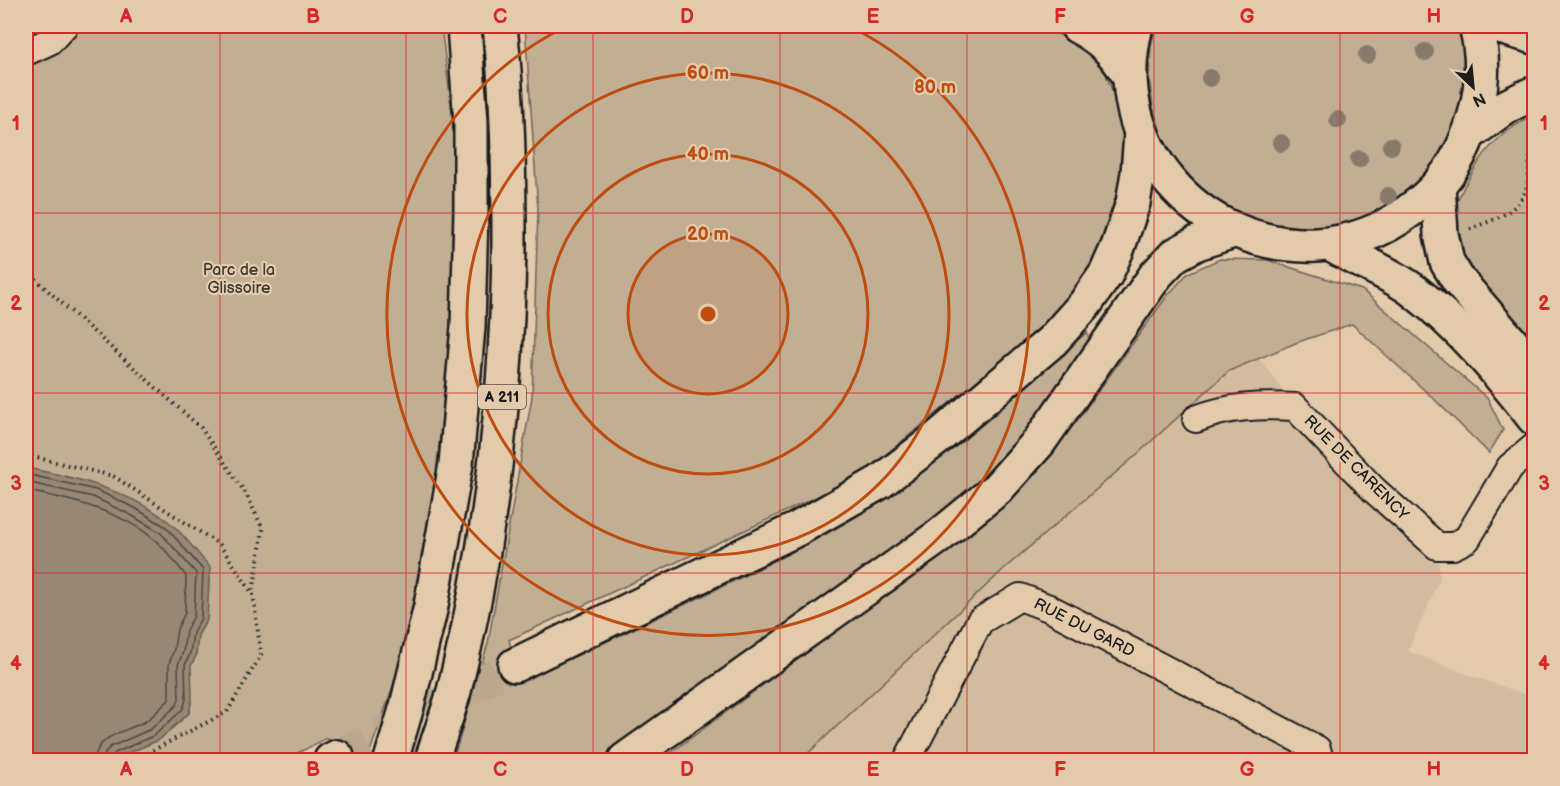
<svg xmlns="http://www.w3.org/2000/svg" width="1560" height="786" viewBox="0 0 1560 786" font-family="'Balsamiq Sans',sans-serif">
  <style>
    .built { fill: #d2bb9f }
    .green { fill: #c1ae93; stroke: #6e6558; stroke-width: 1.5 }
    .water { fill: #968874; stroke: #655d51; stroke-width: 1.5 }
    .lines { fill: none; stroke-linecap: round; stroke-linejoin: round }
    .shore { stroke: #4d473f; stroke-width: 1.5 }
    .motorway-tunnel { stroke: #baa78e; stroke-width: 33; stroke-dasharray: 33 16; stroke-linecap: butt }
    .minor-casing { stroke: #1c1c1c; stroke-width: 30 }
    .secondary-casing { stroke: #1c1c1c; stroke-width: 38 }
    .trunk-casing { stroke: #1c1c1c; stroke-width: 38 }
    .motorway-casing { stroke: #1c1c1c; stroke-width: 38 }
    .path { stroke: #1c1c1c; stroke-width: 4; stroke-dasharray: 1.5 4.5; stroke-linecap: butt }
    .minor { stroke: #e2caab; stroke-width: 26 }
    .secondary { stroke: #e2caab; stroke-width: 33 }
    .trunk { stroke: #e2caab; stroke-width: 33 }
    .motorway { stroke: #e2caab; stroke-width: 33 }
    .tree { fill: #877a6a }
    .grid { fill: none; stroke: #d62828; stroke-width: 1.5; stroke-opacity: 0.55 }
    .ring { fill: none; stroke: #bf4d0f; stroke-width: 3 }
    .labels { text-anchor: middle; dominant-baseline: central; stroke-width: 4.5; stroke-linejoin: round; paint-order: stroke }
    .shield { fill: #e2caab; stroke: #575047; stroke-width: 1.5 }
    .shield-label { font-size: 15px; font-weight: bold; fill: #1c1c1c }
    .park-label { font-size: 16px; fill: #3d3934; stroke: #e2caab }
    .street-label { font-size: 16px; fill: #1c1c1c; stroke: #e2caab }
    .centre { fill: #bf4d0f; stroke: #e2caab; stroke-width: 3 }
    .ring-label { font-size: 18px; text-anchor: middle; font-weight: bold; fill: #bf4d0f; stroke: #e2caab; stroke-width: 4.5; stroke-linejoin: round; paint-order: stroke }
    .neatline { fill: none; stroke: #d62828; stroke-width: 2 }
    .grid-label { font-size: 20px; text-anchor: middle; font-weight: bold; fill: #d62828 }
  </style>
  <rect width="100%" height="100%" fill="#e2caab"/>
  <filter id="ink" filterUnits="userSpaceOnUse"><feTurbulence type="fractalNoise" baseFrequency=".0167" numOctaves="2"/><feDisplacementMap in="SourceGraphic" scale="12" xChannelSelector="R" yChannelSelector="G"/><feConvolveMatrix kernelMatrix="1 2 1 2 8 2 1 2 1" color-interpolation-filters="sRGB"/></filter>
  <g filter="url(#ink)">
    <polygon class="built" points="1260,359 1295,407 1437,546 1440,578 1408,651 1474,677 1534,697 1534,760 801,760 1005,568 1134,457 1229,371"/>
    <g class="green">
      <polygon points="26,26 441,26 453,119 452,321 435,484 401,664 367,760 339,760 327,738 284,760 26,760"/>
      <path d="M525,26H1030L1064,36L1084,47L1102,64L1116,100L1127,161L1113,241L1051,321L855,479L509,640L520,682C583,653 646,623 709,593C775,561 843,529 903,486C969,440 1028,386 1087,332L1091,346L1008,460L969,495L601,760H453L488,643L532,397L538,210Z"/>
      <polygon points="1156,26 1462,26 1467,51 1463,111 1438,166 1393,207 1336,228 1306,231 1276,227 1247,219 1220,205 1197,185 1177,162 1162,136 1153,107 1149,77 1151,46"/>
      <path d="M1534,116V340C1500,301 1442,262 1457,203C1459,192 1469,180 1474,170C1487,146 1509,126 1534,116Z"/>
      <polygon points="1220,259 1267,260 1362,290 1488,399 1503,430 1489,453 1433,398 1352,324 1298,342 1229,371 1134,457 1005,568 801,760 661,760 968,534 1025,483 1076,422 1167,296 1188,273"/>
    </g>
    <path class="water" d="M26,468C75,477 128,490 169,522C184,534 197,553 210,567L207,620L198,635L196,656L191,666L192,699L189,713L159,740L112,760H26Z"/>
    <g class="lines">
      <g class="shore">
        <polyline points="26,474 96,490 135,508 166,527 203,570 201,618 193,633 190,654 185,665 186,699 183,709 155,735 115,753 111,760"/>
        <polyline points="26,482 93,497 131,515 161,533 196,573 194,616 186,630 183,652 178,665 179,698 177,705 151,729 110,747 105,753 104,760"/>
        <path d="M26,491C67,498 124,512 156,541C167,551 177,564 186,576L185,613L177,629L174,649L169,664V700C161,707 153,717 144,722C125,732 96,735 95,760"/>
      </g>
      <polyline class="motorway-tunnel" points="337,757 515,665"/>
      <defs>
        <g id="minor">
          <polyline points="26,52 50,41 64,26"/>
          <path d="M1196,419C1228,406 1261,405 1295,407L1374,490L1437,546H1453L1467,539L1510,467L1534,447"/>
          <polyline points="907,760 980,621 1020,597 1049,608 1317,749 1320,760"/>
        </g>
        <g id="secondary">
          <polyline points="1438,185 1441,234 1447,262 1458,280 1534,369"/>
          <path d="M1330,244C1357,261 1389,272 1414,291C1461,327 1498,372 1534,418"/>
        </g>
        <g id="trunk">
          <path d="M1077,26C1102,39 1114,52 1129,75"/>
          <path d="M1136,26C1105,143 1197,250 1317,245C1350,243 1383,231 1409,211C1433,194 1452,172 1464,145C1481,108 1487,65 1476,26"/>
          <polyline points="1496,26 1534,37"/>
          <polyline points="1470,133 1505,107 1534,93"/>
        </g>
        <g id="motorway">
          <polyline points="515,665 797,529 880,482 935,440 1052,341 1085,304 1106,274 1118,247 1133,203 1138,173 1141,134"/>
          <polyline points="331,760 337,757"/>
          <polyline points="391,760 407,706 431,606 456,464 468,327 471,212 471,122 464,26"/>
          <path d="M432,760C439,736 449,712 455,687C491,543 507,395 509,247C509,173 508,99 500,26"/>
          <polyline points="625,760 938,537 997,489 1039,442 1156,275 1175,255 1197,243 1233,231"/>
        </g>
      </defs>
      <use href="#minor" class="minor-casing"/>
      <use href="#secondary" class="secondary-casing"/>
      <use href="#trunk" class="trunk-casing"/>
      <use href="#motorway" class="motorway-casing"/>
      <g class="path">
        <path d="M1470,229C1490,221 1518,213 1526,190C1530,178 1530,142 1532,128"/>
        <polyline points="26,271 201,428 246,494 263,529 253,593"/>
        <polyline points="26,455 113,476 220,545 253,594 261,655 227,712 134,760"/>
      </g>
      <use href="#minor" class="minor"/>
      <use href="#secondary" class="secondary"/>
      <use href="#trunk" class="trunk"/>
      <use href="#motorway" class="motorway"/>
    </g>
    <g class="tree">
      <circle cx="1425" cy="52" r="9"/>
      <circle cx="1367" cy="55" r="9"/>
      <circle cx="1210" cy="78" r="9"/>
      <circle cx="1338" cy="120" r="9"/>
      <circle cx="1281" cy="143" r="9"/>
      <circle cx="1391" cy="146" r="9"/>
      <circle cx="1359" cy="159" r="9"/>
      <circle cx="1388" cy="196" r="9"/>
    </g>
  </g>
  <path class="grid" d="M220,26V760M406,26V760M593,26V760M780,26V760M967,26V760M1154,26V760M1340,26V760M26,213H1534M26,393H1534M26,573H1534"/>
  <circle cx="708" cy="314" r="80" fill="#bf4d0f" fill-opacity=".12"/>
  <g class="ring">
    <circle cx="708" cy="314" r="80"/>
    <circle cx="708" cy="314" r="160"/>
    <circle cx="708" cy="314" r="241"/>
    <path d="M851 27A321 321 0 1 1 565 27"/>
  </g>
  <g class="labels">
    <rect class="shield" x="478" y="385" width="48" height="24" rx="4.5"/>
    <g class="shield-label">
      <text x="502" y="397">A 211</text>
    </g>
    <g class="park-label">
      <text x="239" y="270">Parc de la<tspan x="239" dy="18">Glissoire</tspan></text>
    </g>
    <g class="street-label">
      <text transform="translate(1356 468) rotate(45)">RUE DE CARENCY</text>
      <text transform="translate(1084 628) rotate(27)">RUE DU GARD</text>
    </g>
  </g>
  <circle cx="708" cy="314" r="9" class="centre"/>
  <g class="ring-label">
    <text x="708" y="79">60 m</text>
    <text x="935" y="93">80 m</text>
    <text x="708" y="160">40 m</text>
    <text x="708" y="240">20 m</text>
  </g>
  <rect width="1560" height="786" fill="none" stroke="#e2caab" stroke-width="66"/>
  <g transform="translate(1473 87) rotate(154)" stroke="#e2caab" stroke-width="4.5" paint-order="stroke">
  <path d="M0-4.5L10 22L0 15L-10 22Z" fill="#1c1c1c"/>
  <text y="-9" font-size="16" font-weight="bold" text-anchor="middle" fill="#1c1c1c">N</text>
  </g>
  <rect x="33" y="33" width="1494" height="720" class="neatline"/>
  <g class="grid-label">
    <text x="126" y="23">A</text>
    <text x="313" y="23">B</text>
    <text x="500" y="23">C</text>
    <text x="687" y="23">D</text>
    <text x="873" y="23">E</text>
    <text x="1060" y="23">F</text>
    <text x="1247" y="23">G</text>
    <text x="1434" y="23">H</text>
    <text x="16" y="130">1</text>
    <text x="1544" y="130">1</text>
    <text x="16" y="310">2</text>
    <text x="1544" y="310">2</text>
    <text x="16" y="490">3</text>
    <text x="1544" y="490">3</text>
    <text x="16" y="670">4</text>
    <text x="1544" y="670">4</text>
    <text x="126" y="776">A</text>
    <text x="313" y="776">B</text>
    <text x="500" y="776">C</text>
    <text x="687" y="776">D</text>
    <text x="873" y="776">E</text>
    <text x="1060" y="776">F</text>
    <text x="1247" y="776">G</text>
    <text x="1434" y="776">H</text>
  </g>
</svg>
